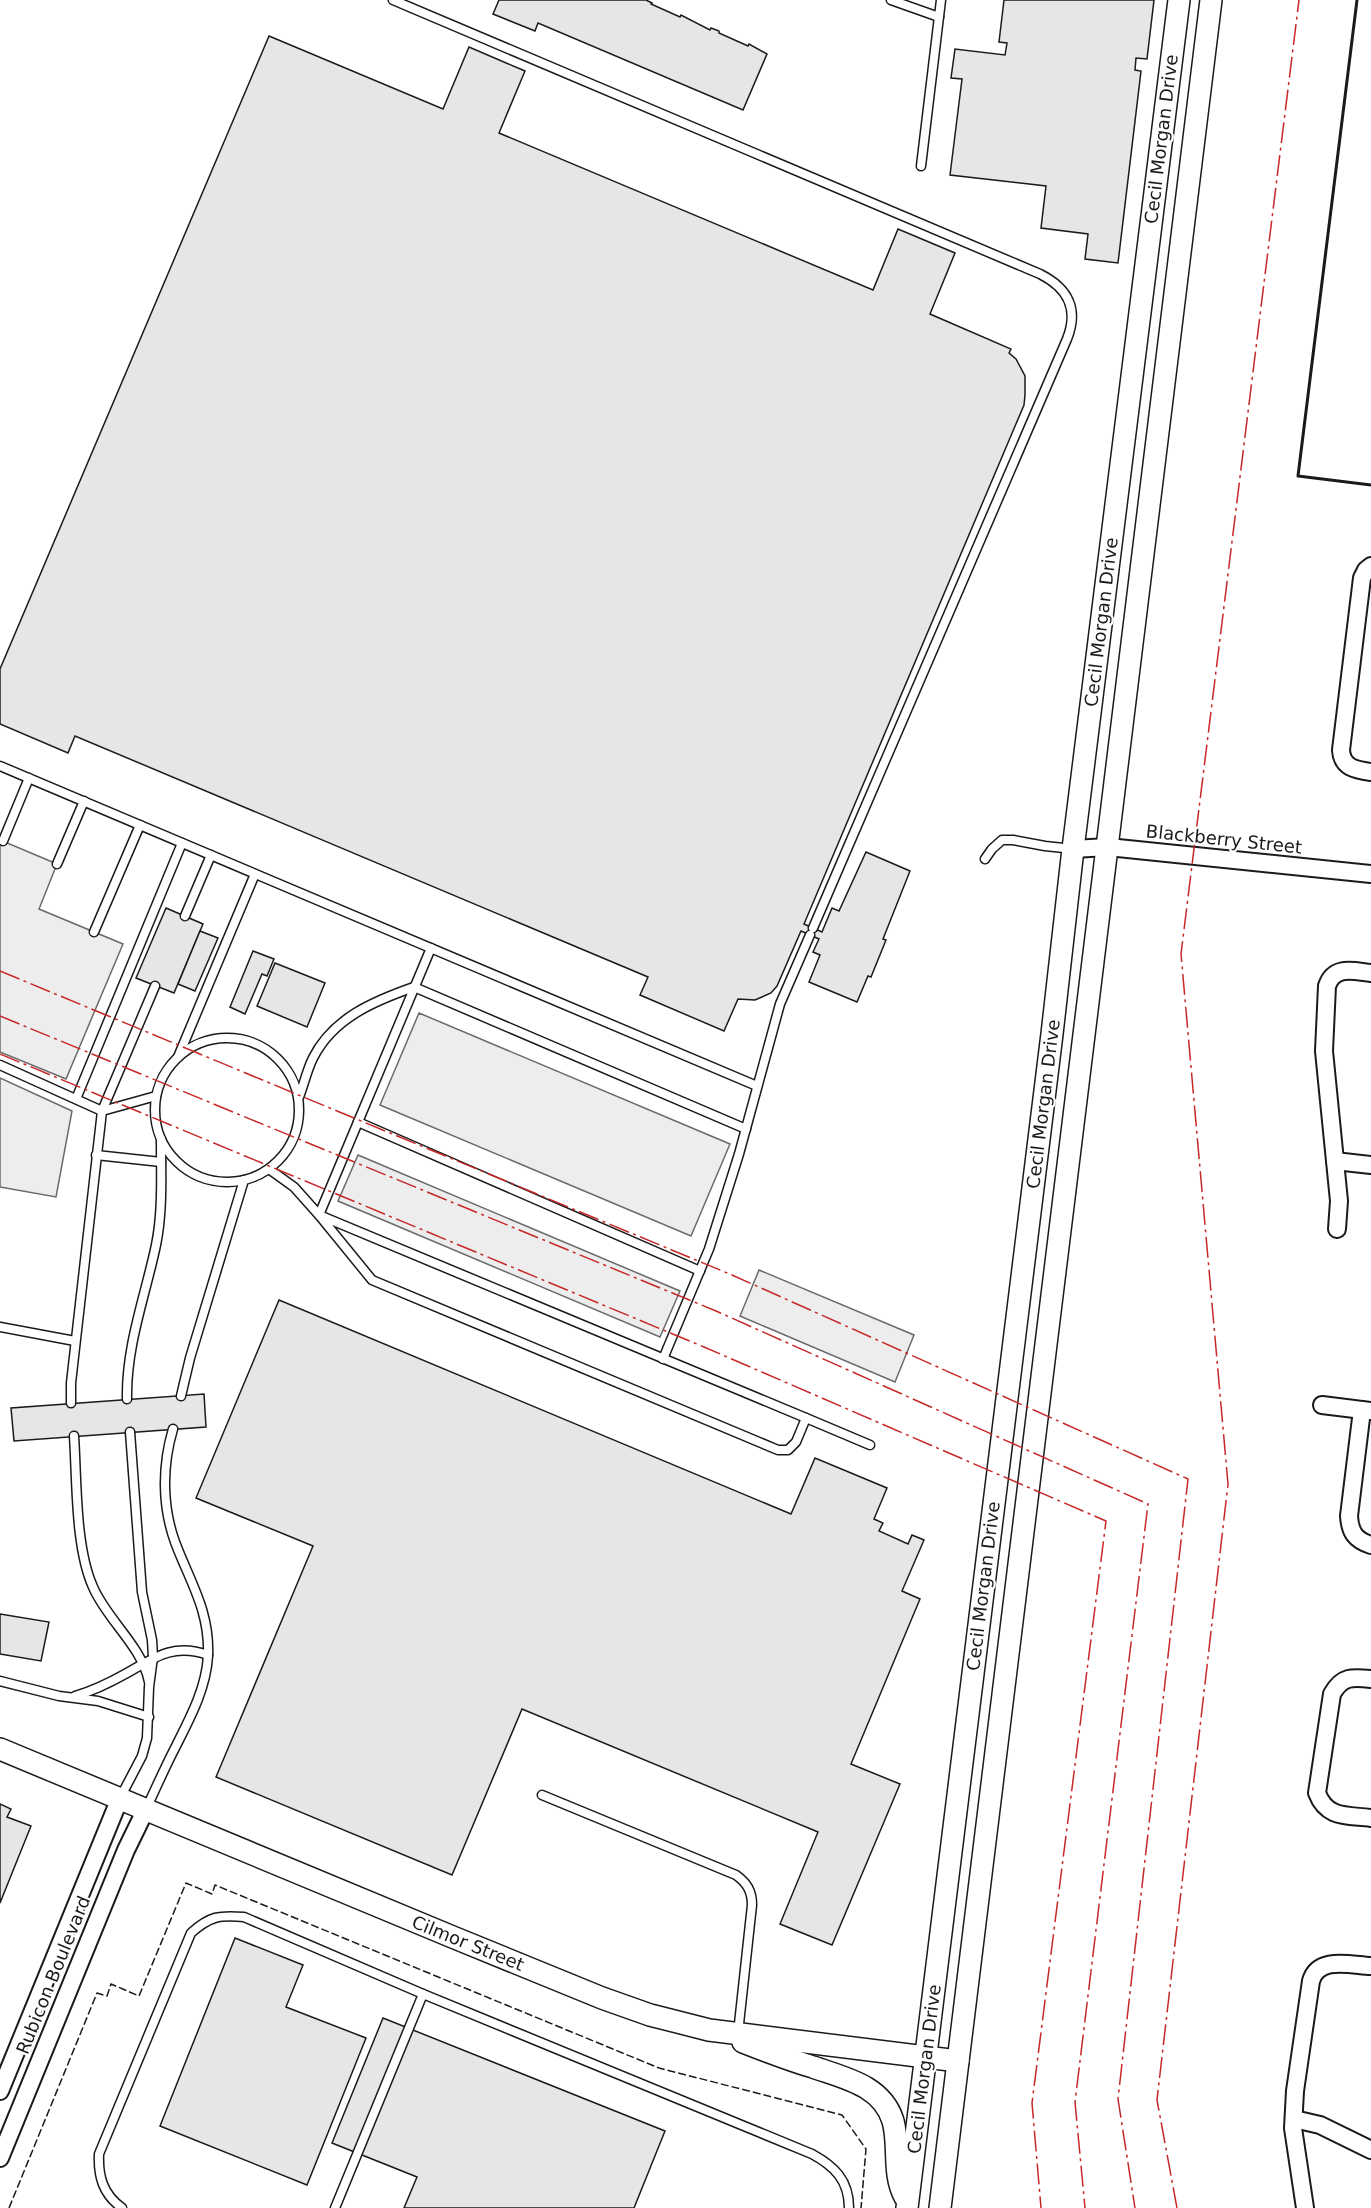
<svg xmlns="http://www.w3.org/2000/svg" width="1371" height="2208" viewBox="0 0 1371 2208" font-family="'DejaVu Sans',sans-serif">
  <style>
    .built { fill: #ededed; stroke: #6a6a6a; stroke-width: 1.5 }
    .building { fill: #e6e6e6; stroke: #1a1a1a; stroke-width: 1.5 }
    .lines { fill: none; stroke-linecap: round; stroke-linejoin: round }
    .service-casing { stroke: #1a1a1a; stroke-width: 11 }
    .minor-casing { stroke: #1a1a1a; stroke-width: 20 }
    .tertiary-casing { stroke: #1a1a1a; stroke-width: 24 }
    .service { stroke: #fff; stroke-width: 8 }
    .minor { stroke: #fff; stroke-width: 16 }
    .tertiary { stroke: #fff; stroke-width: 21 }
    .fence { stroke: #1a1a1a; stroke-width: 1.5; stroke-dasharray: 8 3; stroke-linecap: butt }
    .wall { stroke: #1a1a1a; stroke-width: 3 }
    .power { stroke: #c62828; stroke-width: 1.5; stroke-dasharray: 21 4.5 3 4.5; stroke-linecap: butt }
    .labels { text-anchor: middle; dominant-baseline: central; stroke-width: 4.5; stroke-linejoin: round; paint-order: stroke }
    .street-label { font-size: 18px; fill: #1a1a1a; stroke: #fff }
  </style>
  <rect width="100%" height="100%" fill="#fff"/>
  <g class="built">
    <polygon points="0,840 57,864 39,909 123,944 66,1079 0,1052"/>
    <polygon points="419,1013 730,1144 691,1236 380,1105"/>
    <polygon points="0,1078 72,1111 56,1197 0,1187"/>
    <polygon points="358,1155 680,1291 660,1337 338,1201"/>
    <polygon points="759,1270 914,1335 895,1382 740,1316"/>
  </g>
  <g class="building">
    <polygon points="499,0 646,0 652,3 651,4 680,17 681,15 710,30 711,28 719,31 719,33 748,46 749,44 767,54 743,110 538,23 535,31 493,14"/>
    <polygon points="1004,0 1154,0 1147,59 1136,58 1135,70 1141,71 1118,263 1085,259 1088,234 1041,228 1046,186 950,175 962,79 951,78 955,49 1005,55 1007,43 999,42"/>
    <polygon points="269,36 443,109 469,47 525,71 499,133 873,290 898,229 955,253 930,314 1011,349 1009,353 1016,359 1025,376 1025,395 1024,405 804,924 822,932 832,908 839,911 866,852 910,871 883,939 886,940 871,977 868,976 857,1002 809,982 820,955 813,952 819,939 801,931 777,986 771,993 755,1000 738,999 724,1031 640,995 648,977 75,736 68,753 0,724 0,669"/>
    <polygon points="166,908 203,924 174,993 136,978"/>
    <polygon points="200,931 218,938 195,991 178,984"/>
    <polygon points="253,951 274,959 267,976 262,974 245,1014 230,1007"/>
    <polygon points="275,963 325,983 307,1027 257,1006"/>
    <polygon points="279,1300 791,1514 815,1458 887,1488 874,1519 883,1523 879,1531 908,1544 912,1535 924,1540 902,1591 920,1599 851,1764 900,1784 832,1945 780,1924 818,1832 522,1709 452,1875 216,1777 313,1546 196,1498"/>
    <polygon points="204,1394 206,1427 14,1441 11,1408"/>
    <polygon points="0,1614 49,1622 41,1661 0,1654"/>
    <polygon points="0,1804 11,1809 7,1817 31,1826 0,1903"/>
    <polygon points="235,1938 303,1965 286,2007 366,2038 307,2185 160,2126"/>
    <polygon points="383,2018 665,2131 634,2208 404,2208 417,2177 332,2143"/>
  </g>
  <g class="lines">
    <defs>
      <g id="service">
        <path d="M393,0L1040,274C1068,288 1079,309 1067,339L813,928"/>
        <polyline points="891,0 939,17"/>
        <polyline points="921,166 941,0"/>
        <polyline points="0,766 757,1086"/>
        <polyline points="3,841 29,778"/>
        <polyline points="985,859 992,849 1002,840 1013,840 1045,846 1073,849"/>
        <polyline points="57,864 84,801"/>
        <polyline points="185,916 211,855"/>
        <polyline points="94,932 140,825"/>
        <circle cx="227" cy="1110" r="72"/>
        <polyline points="178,1057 255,874"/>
        <polyline points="0,1065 102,1111 156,1096"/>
        <path d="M299,1097C304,1084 307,1070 313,1058C333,1018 374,1001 414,987L746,1129"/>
        <polyline points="76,1099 182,843"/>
        <polyline points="358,1122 700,1271"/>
        <polyline points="96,1155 161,1162"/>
        <polyline points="269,1169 294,1187 319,1215 431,948"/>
        <polygon points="319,1215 806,1418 796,1442 788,1450 778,1450 372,1280"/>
        <polyline points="0,1327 75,1341"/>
        <polyline points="663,1359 709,1249 739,1154 780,1004 810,935"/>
        <polyline points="181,1396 190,1358 244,1180"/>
        <path d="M127,1399C126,1346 145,1297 156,1245C163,1211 161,1174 161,1139"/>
        <polyline points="71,1403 71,1383 102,1111 155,986"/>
        <polyline points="806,1418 870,1445"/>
        <path d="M74,1436C77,1480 75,1547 93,1587C107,1620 142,1646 149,1682"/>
        <polyline points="0,1681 59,1696 98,1701 149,1717"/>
        <path d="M75,1696C93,1691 111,1682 127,1673C155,1657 174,1643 208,1655"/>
        <path d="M542,1795L736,1875C747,1883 752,1891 752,1905L738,2033"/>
        <polyline points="120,1798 142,1756 147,1738 149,1687 153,1657 152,1640 142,1592 130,1432"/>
        <path d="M146,1809C156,1788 165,1767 176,1746C190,1718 206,1689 208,1656C210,1611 190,1582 175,1542C162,1506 162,1466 173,1429"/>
        <path d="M122,2208C103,2194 98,2177 99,2154L191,1933C210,1916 219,1915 244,1917L423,1994L812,2154C834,2166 849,2180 849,2208"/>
        <polyline points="335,2208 423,1994"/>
      </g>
      <g id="minor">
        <path d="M1371,566L1366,570L1362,578L1341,750C1342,768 1356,770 1371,772"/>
        <polyline points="1073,849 1108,847 1371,874"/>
        <polyline points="1335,1161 1371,1165"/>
        <path d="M1337,1229L1339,1201L1324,1051L1327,986C1334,965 1353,971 1371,973"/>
        <polyline points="1322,1405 1371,1411"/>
        <path d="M1362,1410L1349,1516C1350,1532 1355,1540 1371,1545"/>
        <path d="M1371,1679C1352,1677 1342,1676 1332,1694L1317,1793C1327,1819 1347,1815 1371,1818"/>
        <polyline points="0,2091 120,1798"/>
        <polyline points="1294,2119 1320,2125 1371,2150"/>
        <polyline points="0,2158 126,1850 146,1809"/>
        <path d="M1305,2208L1293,2128L1295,2091L1311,1981C1318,1956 1350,1965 1371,1966"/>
      </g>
      <g id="tertiary">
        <polyline points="0,1749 455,1938 602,1998 650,2015 709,2030 958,2061"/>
        <path d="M743,2042C766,2051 789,2060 813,2067C844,2078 882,2085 893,2121C900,2146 892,2173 905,2197"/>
        <polyline points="907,2208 1052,1034 1073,849 1179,0"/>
        <polyline points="940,2208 1211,0"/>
      </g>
    </defs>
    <use href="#service" class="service-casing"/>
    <use href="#minor" class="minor-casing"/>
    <use href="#tertiary" class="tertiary-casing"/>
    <use href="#service" class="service"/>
    <use href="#minor" class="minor"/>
    <use href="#tertiary" class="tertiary"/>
    <polyline class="fence" points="9,2208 97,1993 107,1996 111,1984 139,1996 186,1883 212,1894 215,1885 659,2068 842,2115 866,2149 861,2208"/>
    <polyline class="wall" points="1357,0 1298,476 1371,485"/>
    <g class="power">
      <polyline points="0,971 732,1275 1188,1479 1118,2099 1135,2208"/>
      <polyline points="0,1016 716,1311 1148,1504 1075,2102 1085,2208"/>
      <polyline points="0,1054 704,1347 1106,1521 1032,2103 1041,2208"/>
      <polyline points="1177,2208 1157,2100 1228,1484 1181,954 1299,0"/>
    </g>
  </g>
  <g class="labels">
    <g class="street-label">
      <text transform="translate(1161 139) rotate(-83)">Cecil Morgan Drive</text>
      <text transform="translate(1101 622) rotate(-83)">Cecil Morgan Drive</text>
      <text transform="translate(1224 839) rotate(6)">Blackberry Street</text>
      <text transform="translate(1043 1104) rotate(-83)">Cecil Morgan Drive</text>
      <text transform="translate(983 1586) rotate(-83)">Cecil Morgan Drive</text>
      <text transform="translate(468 1943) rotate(22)">Cilmor Street</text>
      <text transform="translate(53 1975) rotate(-68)">Rubicon Boulevard</text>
      <text transform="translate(924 2069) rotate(-83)">Cecil Morgan Drive</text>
    </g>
  </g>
</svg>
